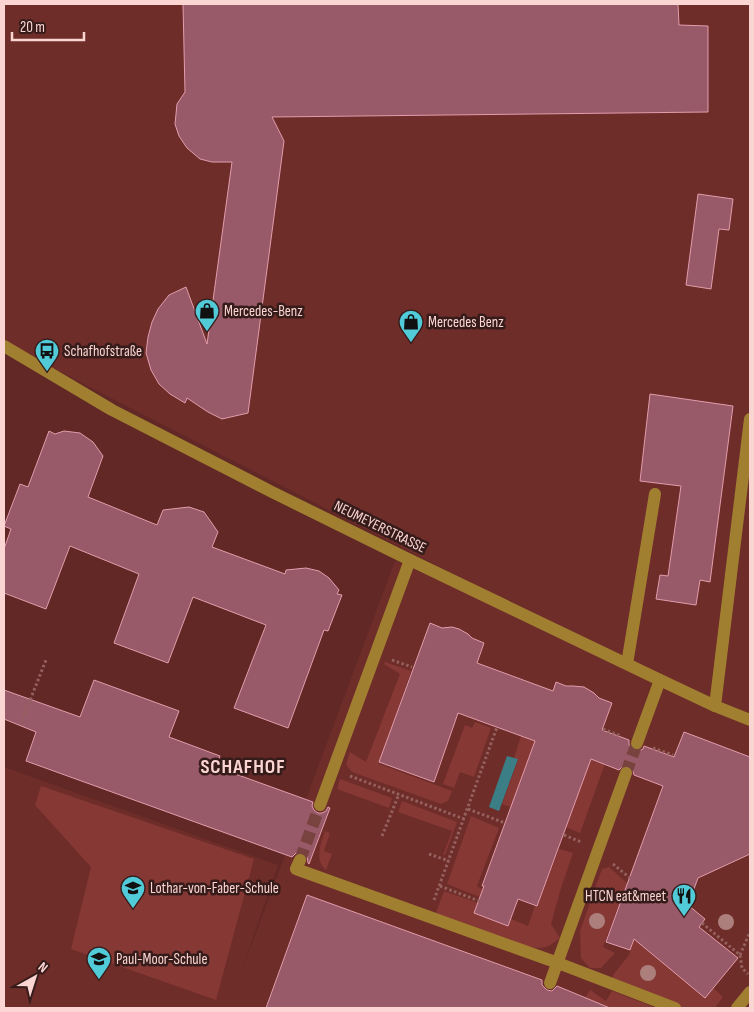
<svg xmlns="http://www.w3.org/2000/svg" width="754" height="1012" viewBox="0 0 754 1012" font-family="'Sofia Sans Condensed',sans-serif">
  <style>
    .built { fill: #6f2d2a }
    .green { fill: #863835 }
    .water { fill: #3c7e86 }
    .building { fill: #985968; stroke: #e29dac }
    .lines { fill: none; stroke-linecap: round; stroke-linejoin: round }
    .minor-tunnel { stroke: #78423f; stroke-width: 12; stroke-dasharray: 12 6; stroke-linecap: butt }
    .path { stroke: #94615e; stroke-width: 3; stroke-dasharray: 2.5 2.5; stroke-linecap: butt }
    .minor { stroke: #a17f31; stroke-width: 12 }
    .tree { fill: #ac7f7c }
    .labels { text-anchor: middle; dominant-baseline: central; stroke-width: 5; stroke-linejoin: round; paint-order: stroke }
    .poi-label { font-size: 15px; fill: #fbd5d2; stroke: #351b19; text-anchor: start }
    .street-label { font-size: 15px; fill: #fbd5d2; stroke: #351b19 }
    .district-label { font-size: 20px; font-weight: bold; letter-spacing: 1px; fill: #fbd5d2; stroke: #351b19 }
  </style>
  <rect width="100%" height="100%" fill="#612825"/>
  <polygon class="built" points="4,4 750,4 750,1008 4,1008 4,767 278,865 241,973 395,561 648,674 4,343"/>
  <g class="green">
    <polygon points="385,662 411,671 379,764 452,791 448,801 441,804 352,772 346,764 350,752 366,762 400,674 384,664"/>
    <polygon points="475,722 491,728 474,777 460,772 454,788 443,784 465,725 472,728"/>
    <polygon points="521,736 535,741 511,807 502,804 518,760 514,758"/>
    <polygon points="591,759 605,764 580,833 566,827"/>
    <polygon points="340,779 392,798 389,808 337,789"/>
    <polygon points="41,786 254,859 216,1000 71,949 91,867 35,805"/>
    <polygon points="402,801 457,822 445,855 443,855 452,831 398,812"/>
    <polygon points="471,816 499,828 477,886 483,890 480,897 447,884"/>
    <path d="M325,831L330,833L324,851L332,854L326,870C314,860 321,843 325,831Z"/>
    <path d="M559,849L573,853L561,888L551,924L560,938C547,948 545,949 529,947L436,913L444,891L478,903L474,913L508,926L511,919L528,926L535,906H537Z"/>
    <polygon points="609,867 627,883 603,947 615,953 601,968 590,968 581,958 580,931 602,869"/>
    <polygon points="634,939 705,998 713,988 723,997 715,1008 684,1008 612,980 613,975 629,955"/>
    <polygon points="590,990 606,1001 612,991 656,1008 611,1008 585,998"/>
  </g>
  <polygon class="water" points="507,756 518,759 499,811 489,807"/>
  <g class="building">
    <polygon points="183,4 678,4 679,25 708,26 708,112 272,117 284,141 248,413 222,419 208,412 187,398 185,403 170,394 159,384 151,370 146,353 148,337 152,322 158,309 169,295 186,287 207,344 232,162 212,162 200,159 187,148 179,136 175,124 177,104 185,92"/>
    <polygon points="698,194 733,199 729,230 719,229 711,289 686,285"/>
    <polygon points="650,394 733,406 710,582 700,580 696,605 656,599 660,575 668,576 681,486 640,481"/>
    <polygon points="49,431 55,434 64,431 80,433 93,442 103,456 88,497 157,525 163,510 189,507 204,512 218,532 212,547 285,574 286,570 306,568 319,571 329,578 339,590 337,594 342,595 328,631 324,630 288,728 234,708 266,625 193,597 168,663 114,643 139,574 70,546 46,609 4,593 4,549 11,529 4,526 20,484 28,487"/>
    <polygon points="430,623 442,628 452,627 459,629 468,634 472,638 484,643 477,663 553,691 556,682 566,686 573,686 584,687 594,693 599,698 612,703 602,730 629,740 629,745 634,750 639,751 643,749 644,746 674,757 684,732 750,757 750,854 698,878 688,905 705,919 699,927 738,958 705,998 634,939 630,950 606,942 663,786 634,775 632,768 628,765 624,765 619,770 591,759 537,906 518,899 508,926 474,913 484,886 482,886 535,741 458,713 434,782 379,762"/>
    <polygon points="94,680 179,711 169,737 220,756 216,767 313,802 312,806 314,810 318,813 322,813 326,811 328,807 330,808 309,864 308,863 307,856 303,852 296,853 292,857 26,761 36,732 4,719 4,690 80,717"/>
    <polygon points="307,895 542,980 542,985 547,990 552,991 557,986 610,1008 266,1008"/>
  </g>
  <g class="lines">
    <g class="minor-tunnel">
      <polyline points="626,773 637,743"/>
      <polyline points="300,860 320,805"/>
    </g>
    <g class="path">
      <polyline points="392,660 412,667"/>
      <polyline points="21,723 46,660"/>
      <polyline points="603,729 621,736"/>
      <polyline points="653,748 673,755"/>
      <polyline points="350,776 464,819"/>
      <polyline points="468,809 505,823"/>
      <polyline points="564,835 581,842"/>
      <polyline points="382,836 399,794"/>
      <polyline points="429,854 449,861"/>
      <polyline points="613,864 630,878"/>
      <polyline points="440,886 479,901"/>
      <polyline points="434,900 497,727"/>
      <polyline points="702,923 740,955 742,968 748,974"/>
      <polyline points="740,955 750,932"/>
    </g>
    <g class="minor">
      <polyline points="4,346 112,410 272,492 410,560 660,680 715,706 750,720"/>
      <polyline points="627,664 655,494"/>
      <polyline points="715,706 750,419"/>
      <polyline points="637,743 660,680"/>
      <polyline points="320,805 410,560"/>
      <polyline points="300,860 296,869 558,963 675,1008"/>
      <polyline points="550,983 626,773"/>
      <polyline points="737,1008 750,992"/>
    </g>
  </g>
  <g class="tree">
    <circle cx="597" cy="921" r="8"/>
    <circle cx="726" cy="922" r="8"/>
    <circle cx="648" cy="973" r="8"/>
  </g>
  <defs>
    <symbol id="shop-pin" viewBox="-11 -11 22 30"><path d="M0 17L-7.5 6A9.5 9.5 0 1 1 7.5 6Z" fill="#52cbd8" stroke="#351b19"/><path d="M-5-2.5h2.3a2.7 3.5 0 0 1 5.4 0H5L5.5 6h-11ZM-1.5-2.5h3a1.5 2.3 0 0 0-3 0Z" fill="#111"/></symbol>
    <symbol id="bus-pin" viewBox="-11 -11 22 30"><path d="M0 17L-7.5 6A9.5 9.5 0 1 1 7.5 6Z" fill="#52cbd8" stroke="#351b19"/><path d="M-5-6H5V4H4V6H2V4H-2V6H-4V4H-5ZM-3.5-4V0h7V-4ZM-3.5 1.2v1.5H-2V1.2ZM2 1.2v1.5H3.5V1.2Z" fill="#111"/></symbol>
    <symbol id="school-pin" viewBox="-11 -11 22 30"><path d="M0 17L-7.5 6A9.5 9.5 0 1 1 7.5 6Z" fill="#52cbd8" stroke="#351b19"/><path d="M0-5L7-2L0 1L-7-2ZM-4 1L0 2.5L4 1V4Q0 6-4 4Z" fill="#111"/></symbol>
    <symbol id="restaurant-pin" viewBox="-11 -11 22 30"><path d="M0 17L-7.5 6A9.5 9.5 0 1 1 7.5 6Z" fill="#52cbd8" stroke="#351b19"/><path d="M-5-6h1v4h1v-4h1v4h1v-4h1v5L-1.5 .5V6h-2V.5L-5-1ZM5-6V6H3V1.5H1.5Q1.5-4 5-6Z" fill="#111"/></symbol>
  </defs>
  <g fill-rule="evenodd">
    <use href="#shop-pin" x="193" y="297" width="28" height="38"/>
    <use href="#shop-pin" x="397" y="308" width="28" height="38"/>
    <use href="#bus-pin" x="33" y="337" width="28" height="38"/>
    <use href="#school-pin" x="119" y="874" width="28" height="38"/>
    <use href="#restaurant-pin" x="670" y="882" width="28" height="38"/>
    <use href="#school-pin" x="85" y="945" width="28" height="38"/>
  </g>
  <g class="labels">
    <g class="poi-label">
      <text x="224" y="311">Mercedes-Benz</text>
      <text x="428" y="322">Mercedes Benz</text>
      <text x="64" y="351">Schafhofstraße</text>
      <text x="150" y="888">Lothar-von-Faber-Schule</text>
      <text x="666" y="896" text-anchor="end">HTCN eat&amp;meet</text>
      <text x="116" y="959">Paul-Moor-Schule</text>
    </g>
    <g class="street-label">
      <text transform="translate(380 527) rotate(26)">NEUMEYERSTRASSE</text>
    </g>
    <g class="district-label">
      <text x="243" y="767">SCHAFHOF</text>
    </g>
  </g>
  <rect width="754" height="1012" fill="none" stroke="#fbd5d2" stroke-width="10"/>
  <g transform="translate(35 977) rotate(39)" stroke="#351b19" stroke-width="4" paint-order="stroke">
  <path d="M0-4L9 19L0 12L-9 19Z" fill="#fbd5d2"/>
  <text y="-8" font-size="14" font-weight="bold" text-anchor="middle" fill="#fbd5d2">N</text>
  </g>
  <path d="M12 32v8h72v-8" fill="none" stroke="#fbd5d2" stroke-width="2.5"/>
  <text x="20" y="32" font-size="15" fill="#fbd5d2" stroke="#351b19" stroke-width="4" paint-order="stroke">20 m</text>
</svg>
